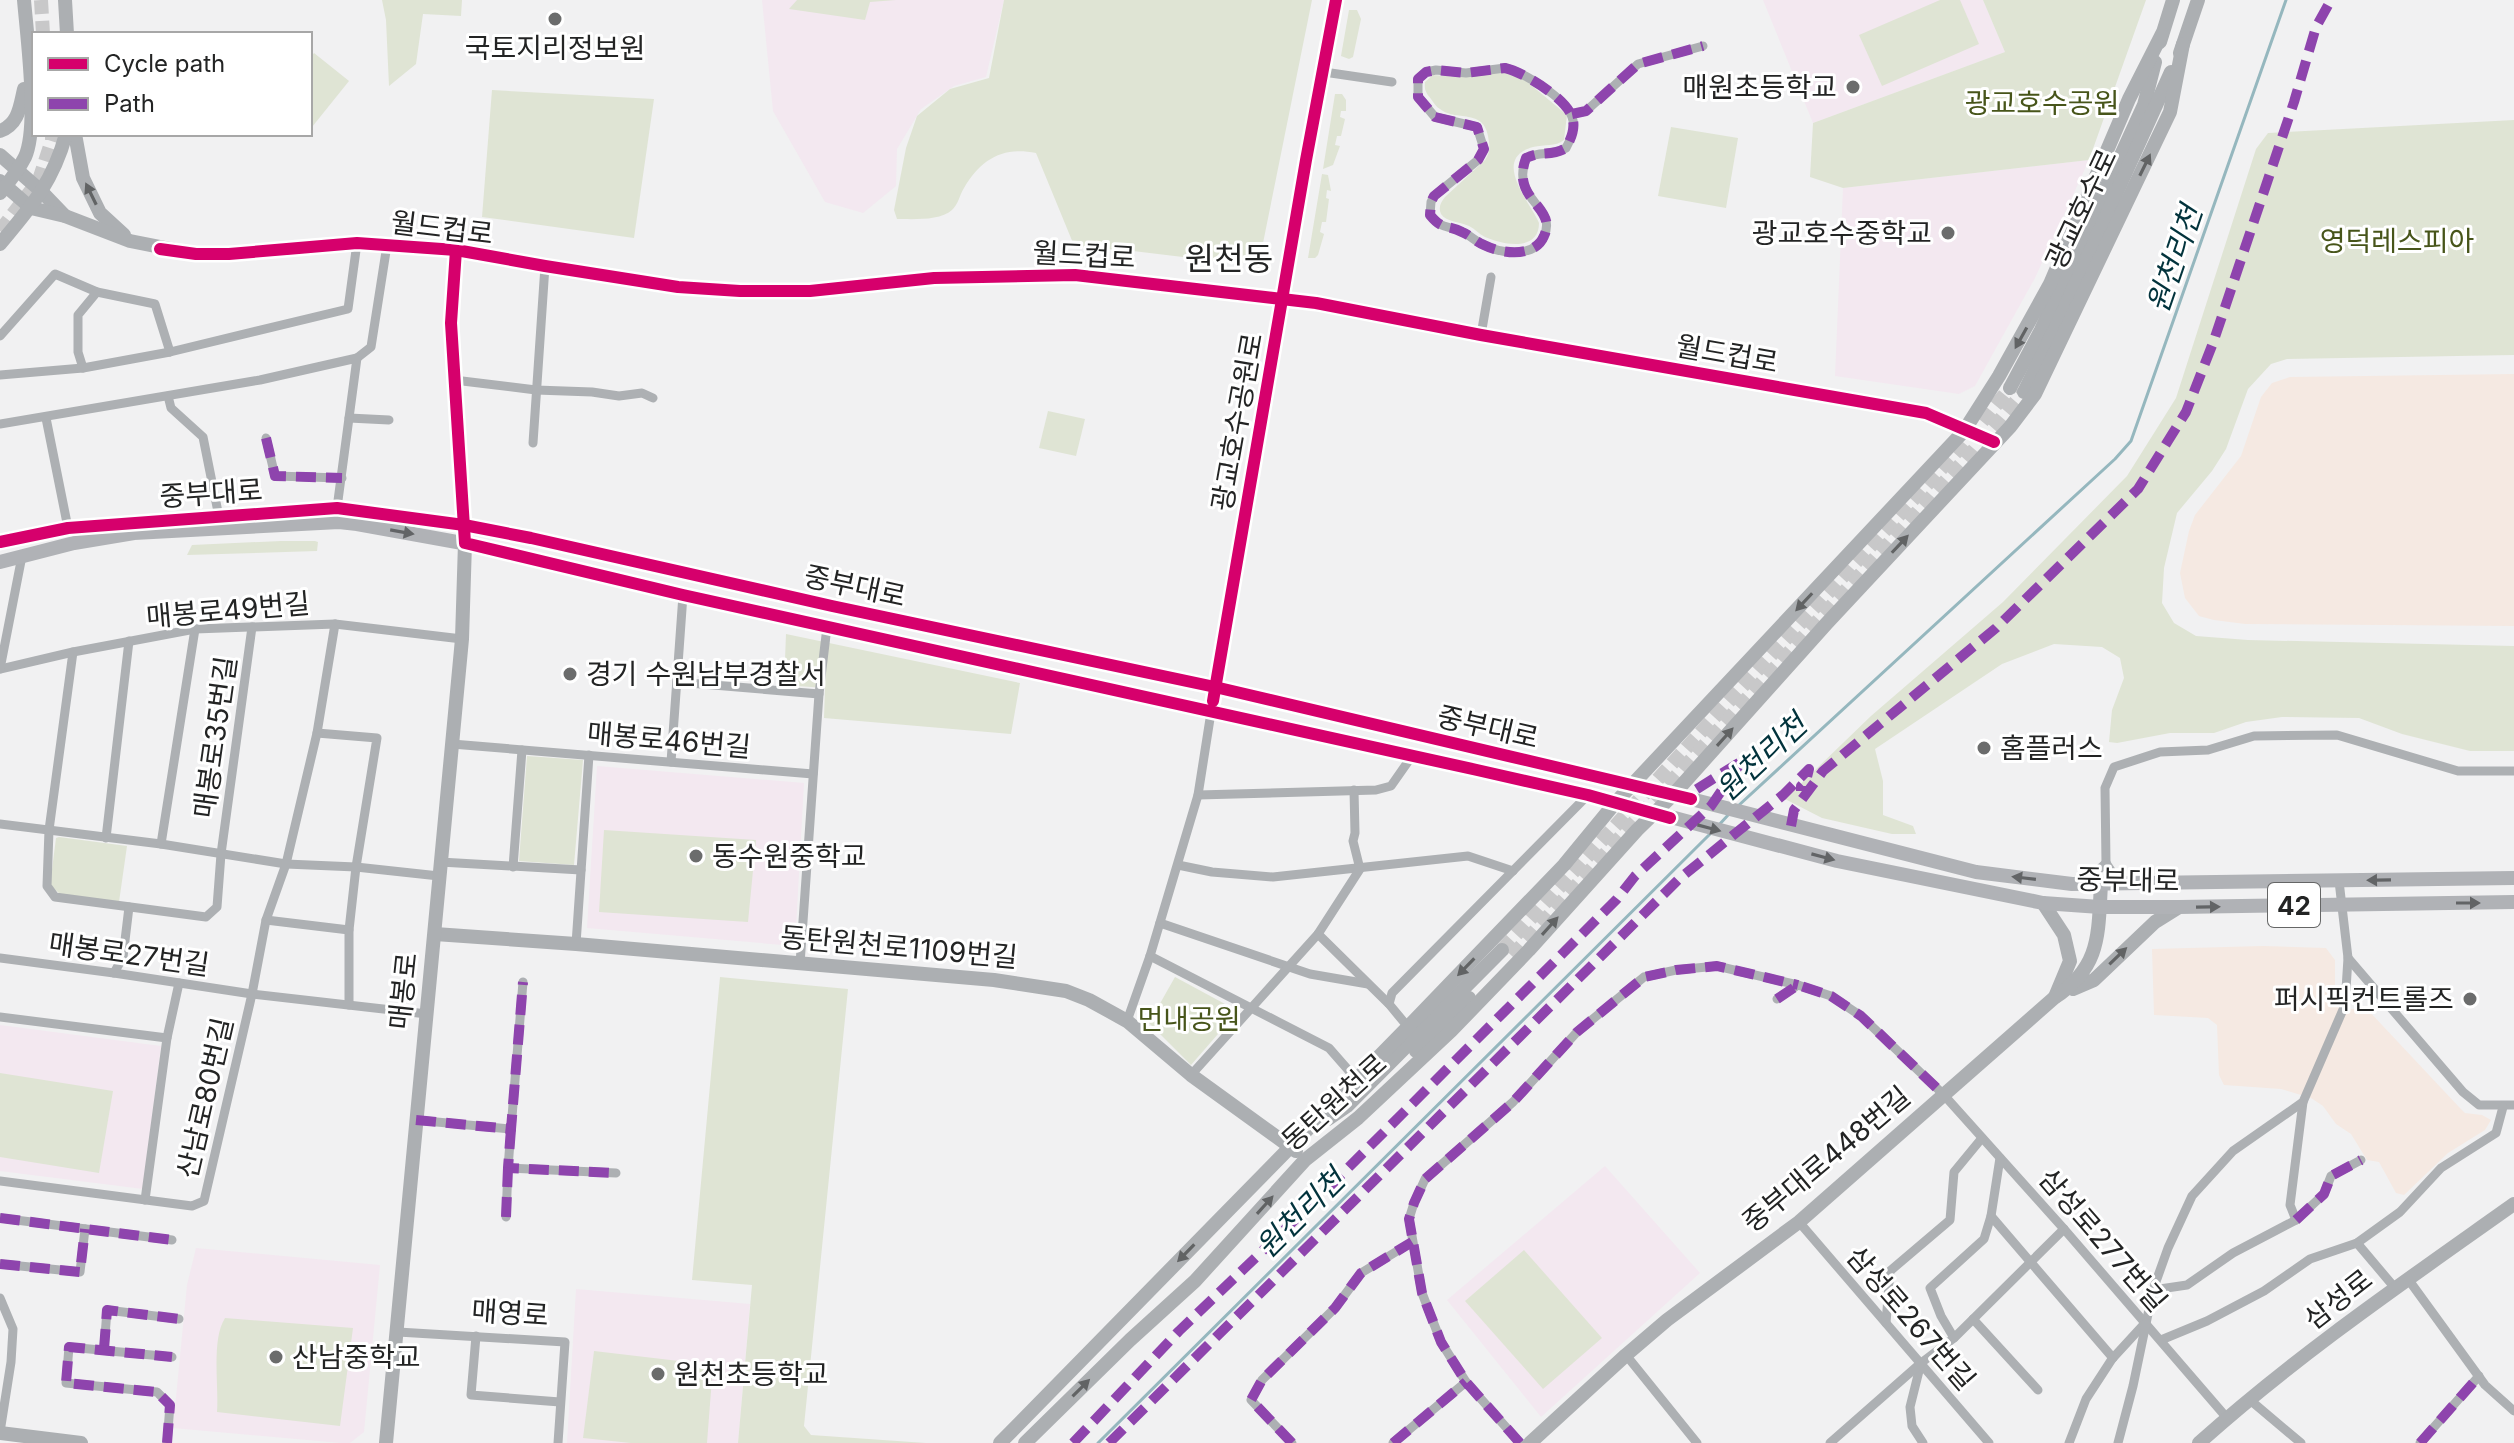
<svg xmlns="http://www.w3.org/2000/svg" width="2514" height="1443" viewBox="0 0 2514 1443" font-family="Inter,'Noto Sans KR',sans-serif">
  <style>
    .commercial { fill: #f5e9e2 }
    .education { fill: #f3e8f0 }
    .green { fill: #dfe4d4 }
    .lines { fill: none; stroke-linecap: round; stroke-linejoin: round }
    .stream { stroke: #95b7be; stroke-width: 3 }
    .secondary-tunnel { stroke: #c8c8c9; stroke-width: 14; stroke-dasharray: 14 7; stroke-linecap: butt }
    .street { stroke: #adb0b3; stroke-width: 9 }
    .secondary { stroke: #acafb2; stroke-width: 14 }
    .primary { stroke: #b0b2b6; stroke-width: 14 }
    .quiet { stroke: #8e44ad; stroke-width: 10; stroke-dasharray: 20 10; stroke-linecap: butt }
    .cycleway-casing { stroke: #fff; stroke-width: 17 }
    .cycleway { stroke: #d6006c; stroke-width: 12 }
    .oneway { fill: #616364 }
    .oneway2 { fill: #626466 }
    .poi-dot { fill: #6b6c6c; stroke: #fff; stroke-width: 3 }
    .labels { text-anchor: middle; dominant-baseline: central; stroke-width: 6; stroke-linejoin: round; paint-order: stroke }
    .shield { fill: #fff; stroke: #656666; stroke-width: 2 }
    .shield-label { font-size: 26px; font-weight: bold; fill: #232424 }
    .poi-label { font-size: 28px; fill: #232424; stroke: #fff; text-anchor: start }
    .park-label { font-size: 28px; fill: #47551a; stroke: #fff }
    .street-label { font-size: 28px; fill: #232424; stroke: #fff }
    .water-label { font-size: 30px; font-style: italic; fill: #02333c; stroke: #fff }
    .quarter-label { font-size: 32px; fill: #232424; stroke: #fff }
  </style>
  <rect width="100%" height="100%" fill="#f1f1f2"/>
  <g class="commercial">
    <polygon points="2514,374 2514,626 2245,624 2214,620 2199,616 2185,598 2180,573 2189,531 2195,515 2241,456 2261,397 2272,383 2290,377"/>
    <polygon points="2263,946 2326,948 2335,960 2335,998 2351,1009 2367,1009 2459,1107 2465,1113 2482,1115 2491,1120 2485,1130 2448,1153 2404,1195 2396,1193 2379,1162 2367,1160 2351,1134 2336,1124 2323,1106 2311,1098 2281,1089 2224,1085 2219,1075 2217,1025 2208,1018 2154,1015 2152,949"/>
  </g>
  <g class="education">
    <polygon points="762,0 1004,0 986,77 954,86 921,109 897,149 896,186 863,213 825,202 773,111"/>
    <polygon points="1763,0 1983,0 2005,52 1813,123"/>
    <polygon points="2089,160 2035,278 1975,386 1959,394 1835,376 1843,188"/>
    <polygon points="597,766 804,783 795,946 587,928"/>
    <polygon points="0,1025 161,1046 143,1189 0,1171"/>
    <polygon points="1605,1166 1700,1273 1541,1417 1447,1300"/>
    <polygon points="196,1248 380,1265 364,1432 350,1443 341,1443 173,1428 187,1285"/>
    <polygon points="576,1289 750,1304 738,1443 567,1443"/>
  </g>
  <g class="green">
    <polygon points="382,0 462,0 461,16 423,14 416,64 389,86 386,20"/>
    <polygon points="797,0 896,0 870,2 865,20 789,9"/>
    <path d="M1004,0H1312L1262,248L1241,264L1133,251L1079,247L1073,243L1036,153C1003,146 981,159 964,188C960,194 958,205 952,210C940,221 913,219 897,219L894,210L906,148L917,116L950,89L989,78Z"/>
    <polygon points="1940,0 1960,0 1979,44 1882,86 1859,35"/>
    <polygon points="1983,0 2146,0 2089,160 1843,188 1810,177 1813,123 2005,52"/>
    <polygon points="1349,10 1357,10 1361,19 1353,57 1349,59 1341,56"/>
    <polygon points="314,53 349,81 312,127 310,58"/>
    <path d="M1504,72L1525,80L1567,115L1564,140C1555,147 1545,144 1533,147C1490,159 1531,203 1539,223C1539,252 1503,245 1485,237C1479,234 1475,229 1469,226C1461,222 1446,222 1441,214C1438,207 1441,202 1445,197L1485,160C1489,154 1490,149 1489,142C1486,106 1458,123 1440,109C1436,107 1434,103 1431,99C1426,93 1424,90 1425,82L1433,75L1460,77Z"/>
    <polygon points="492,90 654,99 634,238 482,217"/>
    <polygon points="1335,94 1342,94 1346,100 1346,111 1341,111 1340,117 1345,119 1341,136 1337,136 1335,145 1340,146 1333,165 1323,169"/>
    <polygon points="2514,120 2514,355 2287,359 2271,364 2248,389 2226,449 2212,471 2177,513 2164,568 2162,603 2174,623 2196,636 2248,640 2514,646 2514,751 2470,751 2402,734 2359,718 2282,717 2246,722 2214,733 2170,733 2117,743 2109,742 2112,710 2124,678 2120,658 2102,647 2054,644 2002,664 1875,749 1883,781 1883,815 1913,826 1916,834 1892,834 1822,818 1785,799 1871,716 2003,602 2127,476 2176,398 2256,149 2268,133"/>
    <polygon points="1671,127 1738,138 1726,208 1658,196"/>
    <polygon points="1322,174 1328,175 1331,191 1327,190 1326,198 1329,199 1326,222 1322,222 1320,232 1324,234 1318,255 1315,258 1308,258"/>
    <polygon points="1048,411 1085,419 1076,456 1039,448"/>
    <polygon points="281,541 315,541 318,542 317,551 187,555 192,545"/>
    <polygon points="786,634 1020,683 1011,734 824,718 825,688 784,685"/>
    <polygon points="527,756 583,760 574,865 519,861"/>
    <polygon points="604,830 756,840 748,922 599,912"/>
    <polygon points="59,837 127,846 119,902 60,894 50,885 56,838"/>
    <polygon points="720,977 848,989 804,1426 811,1435 926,1443 738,1443 752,1285 692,1280"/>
    <polygon points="1175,977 1238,1011 1191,1065 1149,1023"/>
    <polygon points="0,1073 113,1091 99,1173 0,1157"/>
    <polygon points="1524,1250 1602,1338 1543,1389 1465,1301"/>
    <path d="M225,1318L353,1328L340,1426L217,1412C219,1386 211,1340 225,1318Z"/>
    <polygon points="594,1351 713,1365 707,1443 631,1443 583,1438"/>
  </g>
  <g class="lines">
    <g class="stream">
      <polyline points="1738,806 2115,459 2131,441 2286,0"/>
      <polyline points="1718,826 1729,814"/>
      <polyline points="1098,1443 1710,834"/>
    </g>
    <g class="secondary-tunnel">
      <polyline points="41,0 43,34"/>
      <polyline points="0,231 39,180 52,140 52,134"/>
      <polyline points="1502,950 1962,446 2010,388"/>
      <polyline points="1512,956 1972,452 2024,392"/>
    </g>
    <g class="street">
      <path d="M1505,68C1523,72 1566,98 1572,117C1576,127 1571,139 1566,148C1550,157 1542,150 1526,158C1510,201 1558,206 1544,236C1535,258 1502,254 1484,245C1476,242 1470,235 1462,232C1447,224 1443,231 1430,215L1431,202L1434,196L1478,160L1484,149L1477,127L1435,117L1418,97V79L1426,72L1436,70L1466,73Z"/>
      <polyline points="1324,72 1392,82"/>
      <polyline points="1572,114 1586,111 1638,64 1703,46"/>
      <polyline points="1481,335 1491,277"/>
      <polyline points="0,336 55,274 97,292 155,304 170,352"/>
      <polyline points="357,358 371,347 387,245"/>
      <polyline points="83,368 78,352 78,315 97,292"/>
      <polyline points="0,375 83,368 170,352 348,309 357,243"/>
      <polyline points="454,380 536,390 592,392 619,396 642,393 653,398"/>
      <polyline points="168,396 171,408 203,437 219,517"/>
      <polyline points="46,418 68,528"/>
      <polyline points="349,418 389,420"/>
      <polyline points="0,424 260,380 357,358 337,508"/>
      <polyline points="266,438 275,476 342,478"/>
      <polyline points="533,443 545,266"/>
      <polyline points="73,652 49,830 47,886 55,897 206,917 217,907 221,854 252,627"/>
      <polyline points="0,669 73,652 195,629 335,624 462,639"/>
      <polyline points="0,669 22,556"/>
      <polyline points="677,682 819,694"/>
      <polyline points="317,733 377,738 356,867 349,930 349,1005"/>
      <polyline points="452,744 813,774"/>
      <polyline points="671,762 683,595"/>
      <polyline points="1198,795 1376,790 1391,786 1412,756"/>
      <polyline points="0,824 161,844 286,864 356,867 439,876"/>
      <polyline points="106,838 129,641"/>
      <polyline points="161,844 195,629"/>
      <polyline points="440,862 581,870"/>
      <polyline points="2106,863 2105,788 2114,767 2160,752 2208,750 2254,736 2337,735 2458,771 2514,771"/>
      <polyline points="2106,863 2114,875 2126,883"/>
      <polyline points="1178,865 1212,872 1273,877 1468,856 1513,871"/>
      <polyline points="513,867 522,750"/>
      <polyline points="2085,882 2106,863"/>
      <polyline points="266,920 349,930"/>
      <polyline points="1160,923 1310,974 1368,984"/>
      <polyline points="1318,934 1389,1004 1408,1027"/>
      <polyline points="576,944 589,755"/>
      <polyline points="1150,956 1329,1048 1357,1080"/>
      <polyline points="0,958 114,973 252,994 427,1014"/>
      <polyline points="2348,958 2463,1092 2479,1105 2514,1105"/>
      <polyline points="800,964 819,694 827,627"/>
      <polyline points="114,973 123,957 129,907"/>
      <polyline points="1777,999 1798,985 1831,996 1861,1016 1943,1094 2064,1229 2227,1418"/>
      <polyline points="1389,1004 1392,993 1588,795"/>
      <polyline points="0,1017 167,1038"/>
      <polyline points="1127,1021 1150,956 1198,795 1215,687 1283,299"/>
      <polyline points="1191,1075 1318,934 1360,869 1353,841 1355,833 1354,790"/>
      <polyline points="416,1120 511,1129 523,982"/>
      <polyline points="511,1129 508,1168 616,1173"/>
      <polyline points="0,1181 192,1206 204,1201 252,994 266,920 286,864 317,733 335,624"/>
      <polyline points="145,1200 167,1038 179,983"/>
      <polyline points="1991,1216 2113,1358"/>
      <polyline points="506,1217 508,1168"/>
      <polyline points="0,1218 172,1240"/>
      <polyline points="2296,1220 2324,1194 2331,1176 2361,1160"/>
      <polyline points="1799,1222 1989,1443"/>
      <polyline points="2357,1243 2395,1288"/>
      <polyline points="0,1264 80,1272 85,1229"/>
      <polyline points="2408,1279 2485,1385 2514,1411"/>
      <polyline points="2153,1290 2187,1285 2233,1253 2296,1220 2290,1205 2303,1102"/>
      <polyline points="0,1298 13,1329 11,1362 0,1432"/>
      <polyline points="1973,1319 2038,1390"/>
      <polyline points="1886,1323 1890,1271 1950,1220 1954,1172 1982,1138"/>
      <polyline points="398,1332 565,1342 558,1443"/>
      <polyline points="476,1336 471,1395 560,1402"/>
      <polyline points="1954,1338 1941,1316 1930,1288 1984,1239 1991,1216 2000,1158"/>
      <polyline points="2161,1340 2207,1321 2264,1291 2310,1259 2357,1243 2400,1212 2441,1168 2496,1133 2503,1107"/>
      <polyline points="104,1349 107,1310 179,1319"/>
      <polyline points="1626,1355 1697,1443"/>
      <polyline points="1921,1363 1910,1407 1912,1426 1923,1443"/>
      <polyline points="2250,1400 2301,1443"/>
      <polyline points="167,1443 170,1405 157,1392 66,1383 69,1347 172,1357"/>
      <polyline points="1292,1443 1251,1400 1262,1380 1335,1308 1361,1273 1412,1242"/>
      <polyline points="1393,1443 1466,1382"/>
      <polyline points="1520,1443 1466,1382 1441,1342 1422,1293 1409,1219 1414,1203 1425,1179 1513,1102 1577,1032 1644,977 1676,970 1717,966 1798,985"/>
      <polyline points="1830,1443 1921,1363 1954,1338 2064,1229"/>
      <polyline points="2069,1443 2086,1399 2112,1359 2146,1322"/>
      <polyline points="2118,1443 2133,1386 2153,1290 2168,1248 2192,1196 2233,1151 2303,1102 2345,1005 2348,958 2339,881"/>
      <polyline points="2420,1443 2479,1376"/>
    </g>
    <g class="secondary">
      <polyline points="65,0 67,34"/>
      <polyline points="2160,42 2173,0"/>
      <polyline points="2180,53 2198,0"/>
      <path d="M0,131C19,124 20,106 24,89"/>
      <polyline points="75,134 83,178 100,213 124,235"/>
      <polyline points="0,155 41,191 65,216"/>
      <polyline points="0,181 31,208 65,216 130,241 196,254 229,254 357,243 456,250 545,266 678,287 740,291 810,291 934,278 1075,275 1316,303 1481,335 1926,413 1994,442"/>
      <path d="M0,193C9,182 19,169 25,157C39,126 27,36 24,0"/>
      <path d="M0,244C31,207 53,182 66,134"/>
      <polyline points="1283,299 1306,160 1336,0"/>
      <polyline points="2010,388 2041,330 2144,105 2155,62"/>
      <polyline points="2024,392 2056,327 2171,72"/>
      <polyline points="2043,903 2064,935 2070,961 2055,997"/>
      <polyline points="435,934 576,944 994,980 1066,991 1089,1000 1127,1021 1191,1075 1296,1151"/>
      <polyline points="2073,989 2094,980 2155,922 2179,907"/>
      <polyline points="1416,1051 1469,998"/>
      <polyline points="1328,1119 1347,1106 1502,950"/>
      <polyline points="0,1433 81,1443"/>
      <polyline points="386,1443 462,639 465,543 451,323 456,250"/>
      <polyline points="1000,1443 1408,1027 1564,865 1615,803 1964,431 1999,376 2050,284 2129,99 2162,34"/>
      <polyline points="1025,1443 1130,1340 1195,1281 1305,1160 1358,1118 1451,1031 1529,950 1637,830 1673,795 1827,623 2010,427 2035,394 2170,112 2183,44"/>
      <path d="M1530,1443L1626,1355L1667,1320L1799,1222L2054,998C2101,967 2098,935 2101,884"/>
      <path d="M2199,1443C2297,1355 2407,1280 2514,1204"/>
    </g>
    <g class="primary">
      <polyline points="0,542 68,528 337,508 464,525 531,538 832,606 1215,687 1691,799 1976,872 2072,884 2514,878"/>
      <polyline points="0,562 74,543 134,533 339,522 357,524 490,548 683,595 1477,770 1588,795 1837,861 2043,903 2100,907 2179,907 2514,902"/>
    </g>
    <g class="quiet">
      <path d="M1505,68C1523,72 1566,98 1572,117C1576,127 1571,139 1566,148C1550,157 1542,150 1526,158C1510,201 1558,206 1544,236C1535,258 1502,254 1484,245C1476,242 1470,235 1462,232C1447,224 1443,231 1430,215L1431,202L1434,196L1478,160L1484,149L1477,127L1435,117L1418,97V79L1426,72L1436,70L1466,73Z"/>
      <polyline points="1572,114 1586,111 1638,64 1703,46"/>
      <polyline points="266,438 275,476 342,478"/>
      <polyline points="1791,826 1794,810 1823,771 1996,628 2138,489 2186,412 2213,343 2294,102 2316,27 2331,0"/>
      <polyline points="1777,999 1798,985 1831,996 1861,1016 1943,1094"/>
      <polyline points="416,1120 511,1129 523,982"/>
      <polyline points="511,1129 508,1168 616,1173"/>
      <polyline points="506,1217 508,1168"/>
      <polyline points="0,1218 172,1240"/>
      <polyline points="2296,1220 2324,1194 2331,1176 2361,1160"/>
      <polyline points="0,1264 80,1272 85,1229"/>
      <polyline points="104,1349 107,1310 179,1319"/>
      <polyline points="167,1443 170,1405 157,1392 66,1383 69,1347 172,1357"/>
      <polyline points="1073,1443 1179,1331 1325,1191 1617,899 1635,876 1711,806 1742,761 1692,792"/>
      <polyline points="1109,1443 1679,879 1783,795 1809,769 1806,781 1801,786 1801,791"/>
      <polyline points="1292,1443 1251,1400 1262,1380 1335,1308 1361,1273 1412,1242"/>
      <polyline points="1393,1443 1466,1382"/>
      <polyline points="1520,1443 1466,1382 1441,1342 1422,1293 1409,1219 1414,1203 1425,1179 1513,1102 1577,1032 1644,977 1676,970 1717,966 1798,985"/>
      <polyline points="2420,1443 2479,1376"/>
    </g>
    <defs>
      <g id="cycleway">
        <polyline points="160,249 196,254 229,254 357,243 456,250 545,266 678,287 740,291 810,291 934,278 1075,275 1316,303 1481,335 1926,413 1994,442"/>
        <polyline points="456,250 451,323 465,543 683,595 1477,770 1588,795 1670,818"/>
        <polyline points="0,542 68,528 337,508 464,525 531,538 832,606 1215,687 1691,799"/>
        <polyline points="1213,701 1306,160 1336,0"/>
      </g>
    </defs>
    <use href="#cycleway" class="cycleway-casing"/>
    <use href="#cycleway" class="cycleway"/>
  </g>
  <defs><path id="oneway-solid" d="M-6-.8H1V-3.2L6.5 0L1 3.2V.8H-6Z" transform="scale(2)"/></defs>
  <g class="oneway">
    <use href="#oneway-solid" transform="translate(2145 165) rotate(-64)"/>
    <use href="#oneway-solid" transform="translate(91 194) rotate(-116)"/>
    <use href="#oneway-solid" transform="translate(2021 338) rotate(119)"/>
    <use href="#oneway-solid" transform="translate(1900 544) rotate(-47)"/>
    <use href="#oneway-solid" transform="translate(1804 602) rotate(133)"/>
    <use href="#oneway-solid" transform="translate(1725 737) rotate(-48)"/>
    <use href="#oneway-solid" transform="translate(1550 926) rotate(-48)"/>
    <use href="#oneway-solid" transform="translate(2118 956) rotate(-44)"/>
    <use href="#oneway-solid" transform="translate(1466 967) rotate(134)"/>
    <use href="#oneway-solid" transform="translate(1265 1205) rotate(-48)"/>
    <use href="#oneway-solid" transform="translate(1186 1253) rotate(134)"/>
    <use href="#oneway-solid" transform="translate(1081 1388) rotate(-45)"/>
  </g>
  <g class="oneway2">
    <use href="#oneway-solid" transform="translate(402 532) rotate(10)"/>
    <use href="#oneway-solid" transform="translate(1709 828) rotate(15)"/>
    <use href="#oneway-solid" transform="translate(1823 857) rotate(15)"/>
    <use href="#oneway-solid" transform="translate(2024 878) rotate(-173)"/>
    <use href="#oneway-solid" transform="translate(2379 880) rotate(179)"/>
    <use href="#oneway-solid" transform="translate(2468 903)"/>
    <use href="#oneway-solid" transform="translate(2208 907) rotate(-1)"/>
  </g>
  <g class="poi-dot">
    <circle cx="555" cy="19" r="8"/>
    <circle cx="1853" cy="87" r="8"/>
    <circle cx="1948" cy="233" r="8"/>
    <circle cx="570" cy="674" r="8"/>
    <circle cx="1984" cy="748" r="8"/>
    <circle cx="696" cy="856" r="8"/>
    <circle cx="2470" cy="999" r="8"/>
    <circle cx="276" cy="1357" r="8"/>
    <circle cx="658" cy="1374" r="8"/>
  </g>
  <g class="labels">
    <rect class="shield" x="2268" y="883" width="52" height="44" rx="6"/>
    <g class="shield-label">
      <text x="2294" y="905">42</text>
    </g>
    <g class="poi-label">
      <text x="555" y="48" text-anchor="middle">국토지리정보원</text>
      <text x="1837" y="87" text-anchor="end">매원초등학교</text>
      <text x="1932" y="233" text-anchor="end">광교호수중학교</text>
      <text x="586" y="674">경기 수원남부경찰서</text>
      <text x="2000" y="748">홈플러스</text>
      <text x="712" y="856">동수원중학교</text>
      <text x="2454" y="999" text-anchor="end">퍼시픽컨트롤즈</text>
      <text x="292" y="1357">산남중학교</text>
      <text x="674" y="1374">원천초등학교</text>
    </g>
    <g class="park-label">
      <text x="2042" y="103">광교호수공원</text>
      <text x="2397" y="241">영덕레스피아</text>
      <text x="1189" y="1019">먼내공원</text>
    </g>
    <g class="street-label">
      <text transform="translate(2081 209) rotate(-65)">광교호수로</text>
      <text transform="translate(442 228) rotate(7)">월드컵로</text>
      <text transform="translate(1084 255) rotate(3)">월드컵로</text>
      <text transform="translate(1727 354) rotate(10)">월드컵로</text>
      <text transform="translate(1237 422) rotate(-80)">광교호수공원로</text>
      <text transform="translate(211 493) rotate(-4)">중부대로</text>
      <text transform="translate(855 586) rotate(12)">중부대로</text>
      <text transform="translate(228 610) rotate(-5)">매봉로49번길</text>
      <text transform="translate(1488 727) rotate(13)">중부대로</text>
      <text transform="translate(215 737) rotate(-82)">매봉로35번길</text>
      <text transform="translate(669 740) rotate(5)">매봉로46번길</text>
      <text transform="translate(2128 880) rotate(1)">중부대로</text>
      <text transform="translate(899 947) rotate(5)">동탄원천로1109번길</text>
      <text transform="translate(129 954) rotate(8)">매봉로27번길</text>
      <text transform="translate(403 991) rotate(-84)">매봉로</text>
      <text transform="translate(205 1098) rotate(-77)">산남로80번길</text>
      <text transform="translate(1334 1102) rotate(-42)">동탄원천로</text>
      <text transform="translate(1826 1159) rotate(-40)">중부대로448번길</text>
      <text transform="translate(2103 1240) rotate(49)">삼성로277번길</text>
      <text transform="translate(2338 1299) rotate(-38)">삼성로</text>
      <text transform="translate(510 1313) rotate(4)">매영로</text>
      <text transform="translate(1911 1318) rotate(49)">삼성로267번길</text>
    </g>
    <g class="water-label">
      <text transform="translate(2174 259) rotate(-71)">원천리천</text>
      <text transform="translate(1761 757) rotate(-43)">원천리천</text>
      <text transform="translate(1300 1213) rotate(-45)">원천리천</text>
    </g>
    <g class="quarter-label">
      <text x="1229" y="258">원천동</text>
    </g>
  </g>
  <rect x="32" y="32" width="280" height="104" fill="#ffffff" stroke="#a7a7a7" stroke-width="2"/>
  <rect x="48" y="58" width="40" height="12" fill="#d6006c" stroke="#a7a7a7" stroke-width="2"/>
  <text x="104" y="72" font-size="24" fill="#232424">Cycle path</text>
  <rect x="48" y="98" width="40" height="12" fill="#8e44ad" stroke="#a7a7a7" stroke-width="2"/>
  <text x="104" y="112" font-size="24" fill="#232424">Path</text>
</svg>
